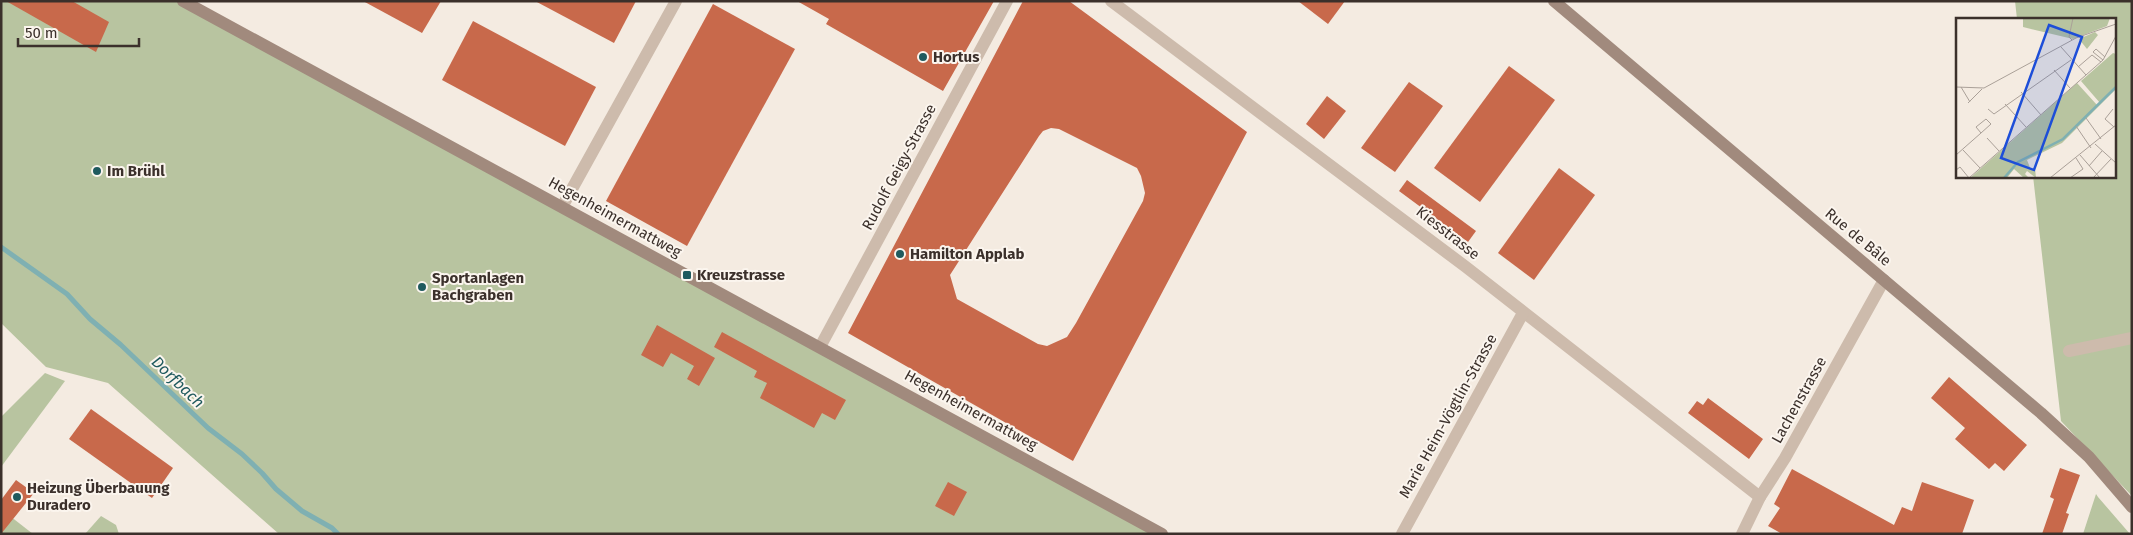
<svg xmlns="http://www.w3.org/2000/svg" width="2133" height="535" viewBox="0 0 2133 535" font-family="'Fira Sans',sans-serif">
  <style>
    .green { fill: #b8c4a0 }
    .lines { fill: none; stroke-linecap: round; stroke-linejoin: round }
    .stream { stroke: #7fb0b2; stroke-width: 5 }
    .building { fill: #c8694b; fill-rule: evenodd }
    .street { stroke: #cdbbac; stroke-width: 12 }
    .secondary { stroke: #a18a7d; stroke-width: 12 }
    .poi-dot { fill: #1f5a5e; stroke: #fbf5ee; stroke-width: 2 }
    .labels { text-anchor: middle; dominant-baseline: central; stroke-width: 4; stroke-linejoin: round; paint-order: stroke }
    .poi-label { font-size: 15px; font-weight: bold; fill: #3b302b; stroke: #fbf5ee; text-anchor: start }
    .street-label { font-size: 15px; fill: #3b302b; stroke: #fbf5ee }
    .water-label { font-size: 16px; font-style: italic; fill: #1f5a5e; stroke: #fbf5ee }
    .inset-river { fill: none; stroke: #7fb0b2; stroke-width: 2.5 }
    .inset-road { fill: none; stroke: #aaa098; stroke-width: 1 }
    .view { fill: #1d4ed8; fill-opacity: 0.15; stroke: #1d4ed8; stroke-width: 2.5 }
    .inset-edge { fill: none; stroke: #3b302b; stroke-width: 2.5 }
  </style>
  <rect width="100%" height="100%" fill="#f4ebe1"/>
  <g class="green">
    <polygon points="1,1 183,1 1162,534 279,534 108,383 46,367 1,323"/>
    <polygon points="2015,1 2132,1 2132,496 2061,421 2033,176 2114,176 2114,19 2017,19"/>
    <polygon points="45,373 65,381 1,467 1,417"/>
    <polygon points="2096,494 2098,497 2130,534 2083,534"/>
    <polygon points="1,509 33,534 1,534"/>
    <polygon points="101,516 116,525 119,534 85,534"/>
  </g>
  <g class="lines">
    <polyline class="stream" points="1,247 67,294 90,319 121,345 208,428 242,454 262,473 276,489 302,511 332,528 338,534"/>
  </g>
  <g class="building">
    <polygon points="6,1 72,1 109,22 96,52"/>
    <polygon points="363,1 441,1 422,33"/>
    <polygon points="535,1 636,1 614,43"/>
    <polygon points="797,1 994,1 943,91 826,24 829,19"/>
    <path d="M1023,1H1069L1247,132L1073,461L848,333ZM1051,128L1059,129L1137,168L1141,176L1145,193L1143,201L1076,323L1067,337L1047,346L1038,344L957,299L950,275L1039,136L1043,131Z"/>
    <polygon points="1298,1 1345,1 1328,24"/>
    <polygon points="713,4 795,49 687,246 606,201"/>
    <polygon points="473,21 596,87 565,146 442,80"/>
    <polygon points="1509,66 1555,100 1480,202 1434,168"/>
    <polygon points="1409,82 1443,106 1395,172 1361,148"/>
    <polygon points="1327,96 1346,111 1324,139 1306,124"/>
    <polygon points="1559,168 1595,195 1534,280 1498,253"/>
    <polygon points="1407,180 1476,231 1468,242 1399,191"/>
    <polygon points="657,325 715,358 699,386 687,379 694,366 671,353 663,367 641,355"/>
    <polygon points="722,332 846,400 835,420 822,413 814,428 760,398 767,383 754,377 757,371 714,347"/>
    <polygon points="1949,377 2027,445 2004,471 1995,463 1989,469 1955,439 1965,428 1931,398"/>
    <polygon points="1708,398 1763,439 1749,459 1688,413 1697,401 1703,405"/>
    <polygon points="91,409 173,468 152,498 69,439"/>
    <polygon points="2060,468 2080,475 2066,513 2069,514 2062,534 2042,534 2054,499 2050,497"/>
    <polygon points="1792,469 1894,525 1902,507 1912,511 1922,482 1974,500 1962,534 1782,534 1768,526 1780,508 1774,504"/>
    <polygon points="16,480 34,493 1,534 1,500"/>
    <polygon points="948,482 967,492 954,516 935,506"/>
  </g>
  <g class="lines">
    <g class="street">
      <polyline points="1111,1 1466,267 1760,497"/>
      <polyline points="562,207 676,1"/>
      <polyline points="820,347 1007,1"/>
      <polyline points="2069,351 2132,338"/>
      <polyline points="1402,534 1523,313"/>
      <polyline points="1742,534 1760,497 1785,458 1884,280"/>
    </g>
    <g class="secondary">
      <polyline points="183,1 1162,534"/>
      <polyline points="1554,1 2041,413 2089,457 2132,507"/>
    </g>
  </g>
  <g class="poi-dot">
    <circle cx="923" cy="57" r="5"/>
    <circle cx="97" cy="171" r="5"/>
    <circle cx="900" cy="254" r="5"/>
    <rect x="682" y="270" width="10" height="10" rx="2.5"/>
    <circle cx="422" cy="287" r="5"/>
    <circle cx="17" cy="497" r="5"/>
  </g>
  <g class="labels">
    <g class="poi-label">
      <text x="933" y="57">Hortus</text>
      <text x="107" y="171">Im Brühl</text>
      <text x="910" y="254">Hamilton Applab</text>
      <text x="697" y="275">Kreuzstrasse</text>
      <text x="432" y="278">Sportanlagen<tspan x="432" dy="17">Bachgraben</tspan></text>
      <text x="27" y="488">Heizung Überbauung<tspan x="27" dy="17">Duradero</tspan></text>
    </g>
    <g class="street-label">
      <text transform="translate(899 167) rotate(-62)">Rudolf Geigy-Strasse</text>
      <text transform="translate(615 217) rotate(29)">Hegenheimermattweg</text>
      <text transform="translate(1448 233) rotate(38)">Kiesstrasse</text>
      <text transform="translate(1858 237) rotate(40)">Rue de Bâle</text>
      <text transform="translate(1799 400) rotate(-61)">Lachenstrasse</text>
      <text transform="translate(971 410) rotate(29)">Hegenheimermattweg</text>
      <text transform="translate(1448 416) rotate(-61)">Marie Heim-Vögtlin-Strasse</text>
    </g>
    <g class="water-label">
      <text transform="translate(178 382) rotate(44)">Dorfbach</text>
    </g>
  </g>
  <g transform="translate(1956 18)">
    <rect width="160" height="160" fill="#f4ebe1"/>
    <path d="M67,0H154L151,8L117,21L67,9ZM139,14L142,17L131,31L123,21ZM157,35L160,36V71L106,125L71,142L75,152L79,150L80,160L71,153L69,156L73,160H68L58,151L51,160H14L121,65L141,87L144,85L125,63Z" fill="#b8c4a0"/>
    <path class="inset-river" d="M48,160L62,144L107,121L160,69"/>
    <path class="inset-road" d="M116,22L113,19L117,0M105,29L130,57M147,42L137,34L140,31L149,39M122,49L136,37L145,44M98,52L114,70M0,69L28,70L120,20L160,6M5,69L14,84M65,74L85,97M12,85L26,71M49,86L70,109M32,91L38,96L115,42M157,91L149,101L158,109M130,100L145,121M120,108L135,130M31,120L43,133M139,126L160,145M7,132L24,150M0,137L25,115L20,109L30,101L35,106L25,115M124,137L144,160M133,148L146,133M0,152L4,149L13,160M13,160L147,42L160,18M94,160L160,107M114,160L127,151L120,140M137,160L155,141"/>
    <path class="view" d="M93,7L126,19L78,152L45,140Z"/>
    <rect width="160" height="160" class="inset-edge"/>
  </g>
  <rect width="2133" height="535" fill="none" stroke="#3b302b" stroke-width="5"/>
  <path d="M18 38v8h121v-8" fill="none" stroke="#3b302b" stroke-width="2.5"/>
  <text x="25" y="38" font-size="15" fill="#3b302b" stroke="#fbf5ee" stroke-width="4" paint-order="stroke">50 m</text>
</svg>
